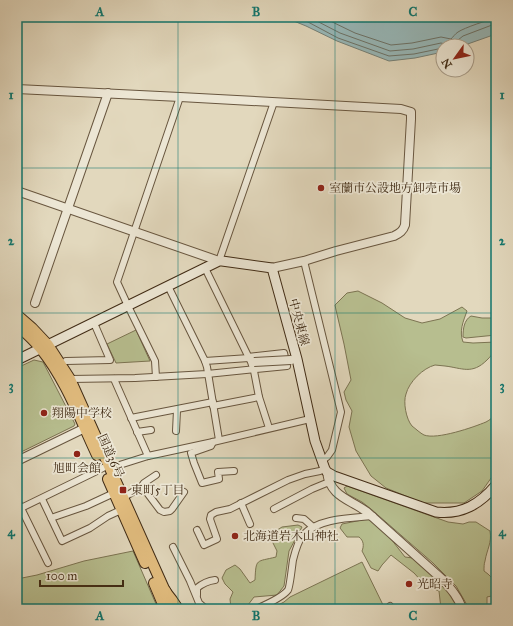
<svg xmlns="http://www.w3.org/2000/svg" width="513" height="626" viewBox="0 0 513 626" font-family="'IM FELL Great Primer','Noto Serif JP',serif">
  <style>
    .green { fill: #b7be8f; stroke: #7c7452 }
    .water { fill: #97b8b9; stroke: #748077 }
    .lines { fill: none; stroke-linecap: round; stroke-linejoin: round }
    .shore { stroke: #6c7267; stroke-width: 1 }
    .minor-casing { stroke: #68563f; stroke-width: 8 }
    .tertiary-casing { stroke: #68563f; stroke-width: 10 }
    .secondary-casing { stroke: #402b15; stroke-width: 11 }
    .trunk-casing { stroke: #402b15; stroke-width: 12 }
    .motorway-casing { stroke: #402b15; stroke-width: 13 }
    .minor { stroke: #ece6d4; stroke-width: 6 }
    .tertiary { stroke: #ece6d4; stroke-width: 8 }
    .secondary { stroke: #ece6d4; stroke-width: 9 }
    .trunk { stroke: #e1bc7e; stroke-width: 10 }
    .motorway { stroke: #e1bc7e; stroke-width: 11 }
    .tertiary-bridge-casing { stroke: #68563f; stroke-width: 10; stroke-linecap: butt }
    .tertiary-bridge { stroke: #ece6d4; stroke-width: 8 }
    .grid { fill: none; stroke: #0f766e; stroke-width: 1; stroke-opacity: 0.55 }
    .poi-dot { fill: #8f2418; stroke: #ece6d4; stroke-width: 1.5 }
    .labels { text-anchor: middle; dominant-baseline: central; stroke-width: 3.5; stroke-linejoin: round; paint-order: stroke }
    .poi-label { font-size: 12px; fill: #402b15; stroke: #ece6d4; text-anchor: start }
    .street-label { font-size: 12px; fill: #402b15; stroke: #ece6d4 }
    .neatline { fill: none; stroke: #0f766e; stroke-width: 1.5 }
    .grid-label { font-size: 13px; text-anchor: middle; font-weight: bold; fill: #0f766e }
  </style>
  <rect width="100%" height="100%" fill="#e2d8bd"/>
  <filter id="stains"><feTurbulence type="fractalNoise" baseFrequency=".005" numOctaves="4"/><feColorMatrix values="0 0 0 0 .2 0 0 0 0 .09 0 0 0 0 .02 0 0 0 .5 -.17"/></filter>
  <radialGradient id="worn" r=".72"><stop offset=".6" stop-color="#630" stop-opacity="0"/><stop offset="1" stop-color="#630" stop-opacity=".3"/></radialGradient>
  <g class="green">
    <path d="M358,291L382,303L405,318L422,323L440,319L462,307L467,311C463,322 459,331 463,342L473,343L496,342C496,350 493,354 487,360C472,375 462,368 445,366C442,366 438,365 435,365C423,368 409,382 406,394C403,402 406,419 412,426C416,429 420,433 424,435C437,440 474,427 486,422C490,420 493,417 496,414V471L482,491L464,503H423L386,488L371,476L356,451L349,427L352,411L346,400L344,392L351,380L344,344L336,310L335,305L347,293Z"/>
    <path d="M471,316L482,318H496V335L466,338L463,337C463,329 464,320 471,316Z"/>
    <polygon points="136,330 150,361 116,363 107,344"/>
    <polygon points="34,360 43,362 75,424 74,426 17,454 17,368"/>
    <path d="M347,486L448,522L463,524L469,522H476L490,531C492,543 487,549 485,561C484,564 484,567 484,571L488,574L496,582V595L487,597V609L467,605L456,586L433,563L371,509L362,502L347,494L344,488Z"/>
    <path d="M367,519L373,520L384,530L405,557L413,558L441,582L454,597L458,609H441L439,591L426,586L414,573L391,555L382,565L378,571L371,568L362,551C364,546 364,541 359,537H347L340,528L342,524Z"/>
    <path d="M298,525L302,527L289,551L284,586L277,595L254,597L245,609H231L230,599L233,592L225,584L222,578L226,570L235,565L240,569L250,583L255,580C256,558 256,562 276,557L277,551L271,539V534L282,527Z"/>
    <polygon points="133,551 156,604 150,609 17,609 17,579 37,575 84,561"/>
    <polygon points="362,562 385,609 270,609 284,602 290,597"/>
  </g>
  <polygon class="water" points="284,17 496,17 496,34 462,46 443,46 443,52 415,58 389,61 337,41 306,26"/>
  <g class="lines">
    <g class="shore">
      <polyline points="295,17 308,22 338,38 389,56 414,54 443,48"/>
      <polyline points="309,17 340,33 390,51 413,49 441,43 445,44 449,46"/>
      <path d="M322,17L355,33L391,45L412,43L441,37L451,39C453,37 455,34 458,32C464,28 489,19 496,19"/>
      <polyline points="457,46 458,40 463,36 492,25 496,25"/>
    </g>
    <defs>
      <g id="minor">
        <polyline points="219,261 274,102"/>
        <polyline points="304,261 341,412 332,450 327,457 322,461"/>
        <polyline points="205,268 251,362 254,371 259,397 269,428"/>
        <polyline points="168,286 205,361 249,358"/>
        <polyline points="66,361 110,360 94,323"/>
        <polyline points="205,361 207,367 219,440"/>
        <polyline points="156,377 155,361 128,306 117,282 180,97"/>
        <polyline points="70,379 135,378 207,374 287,366 284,353 248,357"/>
        <polyline points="114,379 148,456"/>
        <polyline points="213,406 259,397"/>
        <polyline points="131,418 213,402"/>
        <polyline points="176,431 177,410"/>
        <polyline points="137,432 151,430"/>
        <polyline points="213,442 211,446 191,453 194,463 202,483 219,479 218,472 234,471"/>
        <polyline points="110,468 148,456 213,442 310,419"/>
        <polyline points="142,486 160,510 164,512 170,511 172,509 184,492"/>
        <polyline points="123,498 142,486 144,483 156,475"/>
        <polyline points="42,499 62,541 90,528 108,516 121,510"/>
        <polyline points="17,500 48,563"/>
        <polyline points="241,503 250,524"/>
        <polyline points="274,509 312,489 329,482"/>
        <polyline points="17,510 103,468"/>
        <polyline points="51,518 86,506 114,493"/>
        <polyline points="296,518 304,519 313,527"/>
        <polyline points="197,530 204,545 217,539 210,519 211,515 216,512 230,509 288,480 305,474 320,471 325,469"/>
        <polyline points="173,547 190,581 199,603 206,609"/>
        <path d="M197,595V588C203,583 207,581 215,580"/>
        <polyline points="390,606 392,609"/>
        <path d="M256,609C265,605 282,598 288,590C290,587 292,566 293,560C295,552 298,541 303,535C318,518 352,518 373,516"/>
      </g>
      <g id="tertiary">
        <path d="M17,89L180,97L401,109L411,112V119L405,225C403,231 400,233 394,236L336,251L304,261L272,268"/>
        <polyline points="17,191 219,261"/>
        <polyline points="35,303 108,93"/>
        <polyline points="17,461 85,428"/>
        <path d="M327,472C330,497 350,499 367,512L443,580C451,589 459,598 462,609"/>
      </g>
      <path id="secondary" d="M17,360L219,261H222L272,268L297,359L315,441L325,469L327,472L334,476L436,512C462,515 480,504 496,485"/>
      <g id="trunk">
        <polyline points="17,315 32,328 48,345 70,379 165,591 172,600 178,609"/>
        <path d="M17,325C25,332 34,340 41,349C66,380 80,419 97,455"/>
        <polyline points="108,479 145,563"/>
        <polyline points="154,583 165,609"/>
      </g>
      <polyline id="motorway" points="165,591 172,609"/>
    </defs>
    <use href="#minor" class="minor-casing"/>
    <use href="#tertiary" class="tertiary-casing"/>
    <use href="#secondary" class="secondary-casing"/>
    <use href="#trunk" class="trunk-casing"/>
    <use href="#motorway" class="motorway-casing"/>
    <use href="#minor" class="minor"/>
    <use href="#tertiary" class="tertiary"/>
    <use href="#secondary" class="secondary"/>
    <use href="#trunk" class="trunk"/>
    <use href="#motorway" class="motorway"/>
    <defs>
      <polyline id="tertiary-bridge" points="254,362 291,360"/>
    </defs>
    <use href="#tertiary-bridge" class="tertiary-bridge-casing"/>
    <use href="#tertiary-bridge" class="tertiary-bridge"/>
  </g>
  <path class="grid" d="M178,17V609M335,17V609M17,168H496M17,313H496M17,458H496"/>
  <g class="poi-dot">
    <circle cx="321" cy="188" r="4"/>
    <circle cx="44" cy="413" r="4"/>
    <circle cx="77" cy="454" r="4"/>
    <rect x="119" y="486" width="8" height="8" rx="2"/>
    <circle cx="235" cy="536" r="4"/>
    <circle cx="409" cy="584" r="4"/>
  </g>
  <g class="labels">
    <g class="poi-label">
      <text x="329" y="188">室蘭市公設地方卸売市場</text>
      <text x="52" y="413">翔陽中学校</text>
      <text x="77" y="468" text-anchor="middle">旭町会館</text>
      <text x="131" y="490">東町5丁目</text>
      <text x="243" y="536">北海道岩木山神社</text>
      <text x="417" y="584">光昭寺</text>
    </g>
    <g class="street-label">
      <text transform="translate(299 322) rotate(75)">中央東線</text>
      <text transform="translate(111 456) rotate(66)">国道36号</text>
    </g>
  </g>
  <rect width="513" height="626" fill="none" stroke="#e2d8bd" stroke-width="44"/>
  <g transform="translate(455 58) rotate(237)"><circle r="19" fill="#ece6d4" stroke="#a79b88"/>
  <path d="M0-3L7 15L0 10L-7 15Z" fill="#8f2418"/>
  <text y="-6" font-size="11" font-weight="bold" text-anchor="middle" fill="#402b15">N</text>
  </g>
  <path d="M40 580v6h83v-6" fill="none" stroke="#402b15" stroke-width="2"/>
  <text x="46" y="580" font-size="12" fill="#402b15" stroke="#ece6d4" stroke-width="3" paint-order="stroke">100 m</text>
  <rect x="22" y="22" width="469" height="582" class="neatline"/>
  <g class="grid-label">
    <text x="100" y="16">A</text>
    <text x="256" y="16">B</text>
    <text x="413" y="16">C</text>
    <text x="11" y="99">1</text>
    <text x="502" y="99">1</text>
    <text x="11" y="245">2</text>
    <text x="502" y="245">2</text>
    <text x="11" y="390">3</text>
    <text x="502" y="390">3</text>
    <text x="11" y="536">4</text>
    <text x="502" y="536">4</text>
    <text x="100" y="620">A</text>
    <text x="256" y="620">B</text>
    <text x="413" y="620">C</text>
  </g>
  <rect width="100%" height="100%" filter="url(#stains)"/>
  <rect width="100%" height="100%" fill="url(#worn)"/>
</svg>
